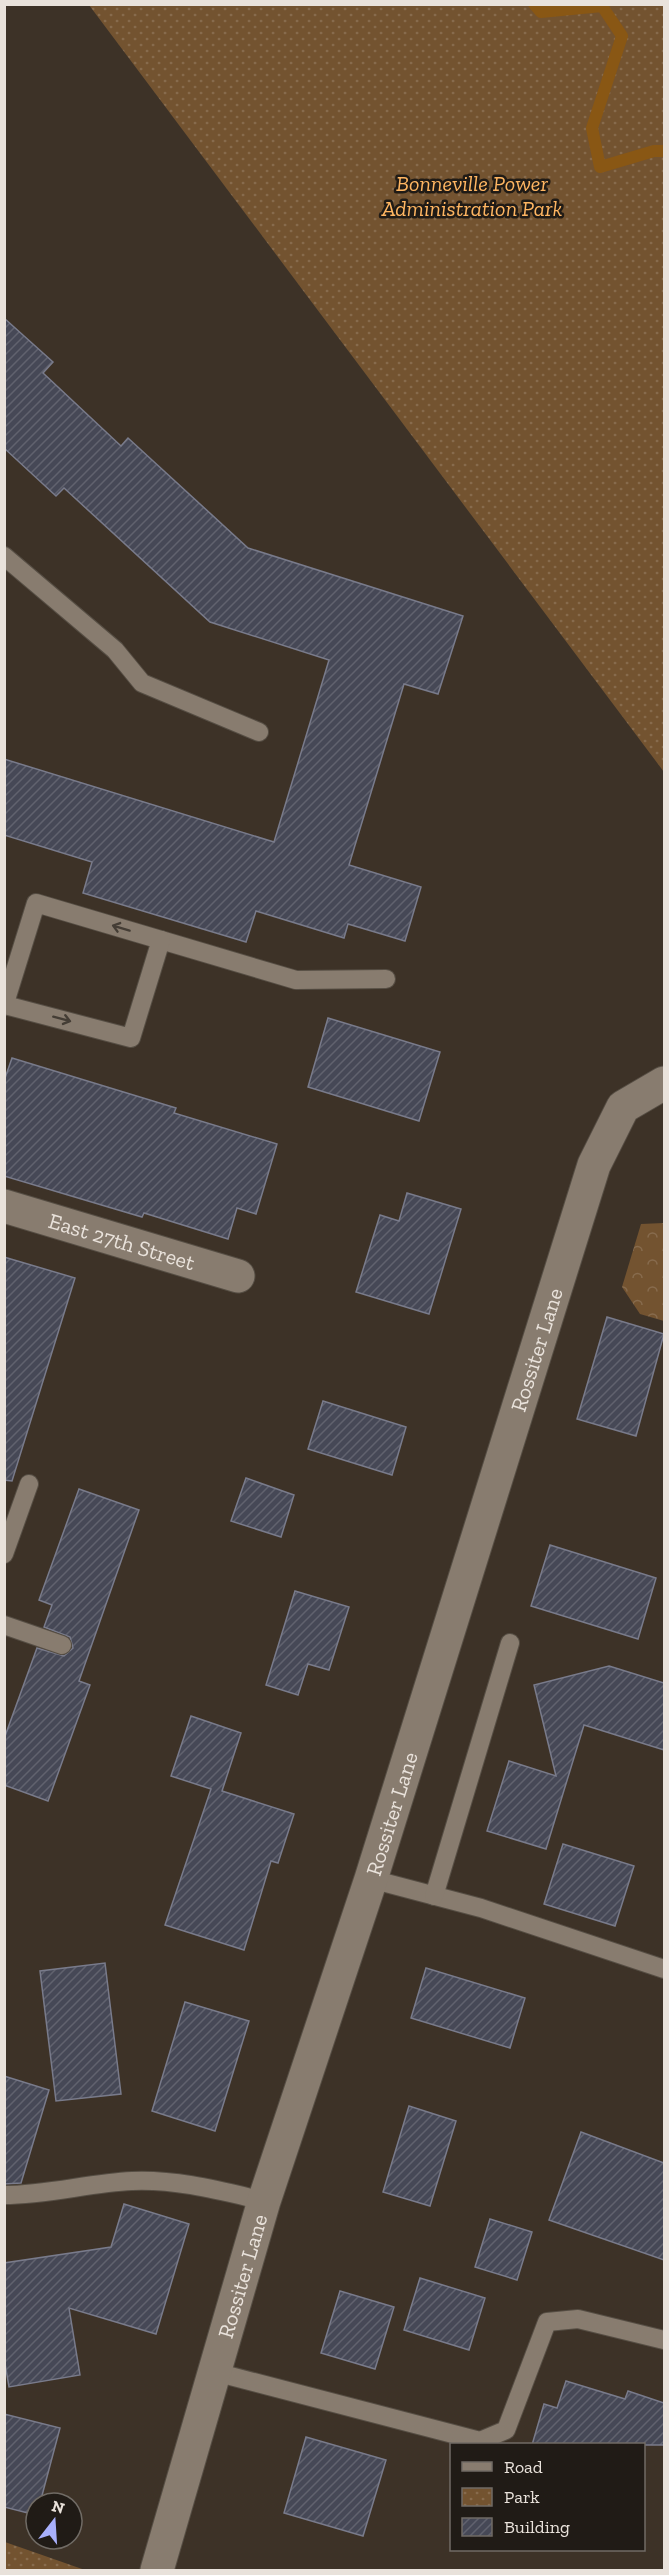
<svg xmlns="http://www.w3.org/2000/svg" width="669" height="2575" viewBox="0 0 669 2575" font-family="'Zilla Slab',serif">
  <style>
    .forest { fill: url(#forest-crowns) }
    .park { fill: url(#park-dots) }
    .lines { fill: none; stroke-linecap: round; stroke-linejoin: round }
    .stream { stroke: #895714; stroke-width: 12 }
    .building { fill: url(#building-hatch); stroke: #797b8b; stroke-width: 1.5 }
    .lane-casing { stroke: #564e44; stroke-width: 20 }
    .street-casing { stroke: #564e44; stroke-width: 35 }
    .lane { stroke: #887c6f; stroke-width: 18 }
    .street { stroke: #887c6f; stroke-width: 33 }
    .oneway { stroke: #443d35 }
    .labels { text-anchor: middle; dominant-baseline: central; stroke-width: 5; stroke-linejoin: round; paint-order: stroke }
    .park-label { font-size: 22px; font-style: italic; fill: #ffb662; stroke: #201b16 }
    .street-label { font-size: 22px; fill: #e9e2db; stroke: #201b16 }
  </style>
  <defs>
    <pattern id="forest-crowns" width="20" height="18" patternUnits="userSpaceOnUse" patternTransform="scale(1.5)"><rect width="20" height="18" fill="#735330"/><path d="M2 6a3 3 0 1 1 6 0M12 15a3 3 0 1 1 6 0" fill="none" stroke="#876b4d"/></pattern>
    <pattern id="park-dots" width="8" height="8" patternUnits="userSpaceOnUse" patternTransform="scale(1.5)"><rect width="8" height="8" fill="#735330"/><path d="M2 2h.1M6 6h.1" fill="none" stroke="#876b4d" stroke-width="1.8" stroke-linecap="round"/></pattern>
    <pattern id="building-hatch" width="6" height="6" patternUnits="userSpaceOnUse" patternTransform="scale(1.5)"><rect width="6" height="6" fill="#464856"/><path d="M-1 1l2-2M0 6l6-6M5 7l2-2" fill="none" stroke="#61626e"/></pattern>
  </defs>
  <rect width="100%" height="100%" fill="#3d3227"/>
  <polygon class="forest" points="664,1223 664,1321 640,1314 622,1287 641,1224"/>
  <g class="park">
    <polygon points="89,5 664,5 664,772"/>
    <polygon points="4,2542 5,2542 85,2570 5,2570"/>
  </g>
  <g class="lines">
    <polyline class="stream" points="534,4 541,12 602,6 622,36 592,128 600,167 654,151 664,151"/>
  </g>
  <g class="building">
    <polygon points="4,318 53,362 43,373 121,446 128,438 248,548 463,616 438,694 404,684 349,865 421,887 405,941 348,924 344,938 256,911 246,942 83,893 92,862 4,835 4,759 274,842 329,660 210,622 64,488 56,496 4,448"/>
    <polygon points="328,1018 440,1052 419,1121 308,1087"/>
    <polygon points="12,1058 176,1108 174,1113 277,1144 256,1214 237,1208 228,1239 144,1213 142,1217 4,1176 4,1081"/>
    <polygon points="407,1193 461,1209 429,1314 356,1292 380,1215 399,1221"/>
    <polygon points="4,1257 75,1278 12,1481 4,1480"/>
    <polygon points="607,1317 664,1334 636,1436 577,1419"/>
    <polygon points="323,1401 406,1427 392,1475 308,1449"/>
    <polygon points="246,1478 294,1495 281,1537 231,1521"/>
    <polygon points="79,1489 139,1510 79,1681 90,1685 48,1801 4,1785 4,1739 37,1648 64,1656 73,1648 70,1637 44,1627 52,1605 39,1600"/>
    <polygon points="550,1545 656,1578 638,1639 531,1606"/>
    <polygon points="295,1591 349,1607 329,1670 308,1664 298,1695 266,1685"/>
    <polygon points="609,1666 664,1683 664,1750 584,1725 546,1849 487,1831 509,1761 556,1776 534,1685"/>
    <polygon points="191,1716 241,1733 222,1791 294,1814 278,1863 271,1861 244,1950 165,1925 211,1789 171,1776"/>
    <polygon points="563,1844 634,1866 615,1926 544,1904"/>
    <polygon points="105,1963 121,2094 56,2101 40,1971"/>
    <polygon points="426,1968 525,1998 510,2048 411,2018"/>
    <polygon points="185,2002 249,2021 215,2131 152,2111"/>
    <polygon points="4,2076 49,2090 21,2183 4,2184"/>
    <polygon points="409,2106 456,2121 430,2206 383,2192"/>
    <polygon points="581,2132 664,2163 664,2260 549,2220"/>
    <polygon points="124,2204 189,2224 156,2334 69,2308 80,2375 9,2387 4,2358 4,2263 111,2247"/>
    <polygon points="490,2219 532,2232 517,2280 475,2267"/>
    <polygon points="420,2278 485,2298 469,2350 404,2330"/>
    <polygon points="340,2291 394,2307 375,2369 321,2353"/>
    <polygon points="566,2381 625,2399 628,2391 664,2403 664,2445 532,2445 544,2404 557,2408"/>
    <polygon points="4,2414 60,2428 40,2503 36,2503 36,2515 4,2507"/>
    <polygon points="306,2437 386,2460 363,2536 284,2513"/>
  </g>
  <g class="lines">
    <defs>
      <g id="lane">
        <polyline points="4,556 115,650 142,683 259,732"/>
        <polyline points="161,940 296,980 386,979"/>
        <polyline points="4,1006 36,903 161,940 131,1038 5,1005"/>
        <polyline points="4,1554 29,1484"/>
        <polyline points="4,1625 62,1645"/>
        <polyline points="371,1879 481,1908 664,1969"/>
        <polyline points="434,1896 510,1643"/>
        <path d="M4,2195C48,2195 89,2183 132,2181C177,2179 221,2191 264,2201"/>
        <polyline points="215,2372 480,2441 506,2430 547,2322 578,2319 664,2340"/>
      </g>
      <g id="street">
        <path id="s1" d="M4,1206L238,1276"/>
        <path id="s2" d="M157,2570L264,2201L371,1879L594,1165L623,1107L664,1083"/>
      </g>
    </defs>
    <use href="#lane" class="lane-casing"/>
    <use href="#street" class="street-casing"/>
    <use href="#lane" class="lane"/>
    <use href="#street" class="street"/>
  </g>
  <defs><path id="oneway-shaft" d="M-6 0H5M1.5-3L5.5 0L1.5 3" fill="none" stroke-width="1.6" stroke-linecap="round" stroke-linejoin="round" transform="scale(1.5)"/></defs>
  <g class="oneway">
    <use href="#oneway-shaft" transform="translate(121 928) rotate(-163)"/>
    <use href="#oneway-shaft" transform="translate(62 1019) rotate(15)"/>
  </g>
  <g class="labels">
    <g class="park-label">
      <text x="472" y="183">Bonneville Power<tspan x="472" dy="25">Administration Park</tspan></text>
    </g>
    <g class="street-label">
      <text stroke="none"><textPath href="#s1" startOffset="123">East 27th Street</textPath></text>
      <text stroke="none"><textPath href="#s2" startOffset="1278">Rossiter Lane</textPath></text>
      <text stroke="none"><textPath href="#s2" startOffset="792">Rossiter Lane</textPath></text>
      <text stroke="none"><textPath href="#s2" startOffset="306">Rossiter Lane</textPath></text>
    </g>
  </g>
  <rect width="669" height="2575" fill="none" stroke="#e9e2db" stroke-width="12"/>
  <rect x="450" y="2443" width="195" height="108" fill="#201b16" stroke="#706b65" stroke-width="1.5"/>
  <rect x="462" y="2462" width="30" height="9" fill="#887c6f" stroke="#706b65" stroke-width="1.5"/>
  <text x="504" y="2473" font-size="18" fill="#e9e2db">Road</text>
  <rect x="462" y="2488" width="30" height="18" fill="url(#park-dots)" stroke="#706b65" stroke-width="1.5"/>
  <text x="504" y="2503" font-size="18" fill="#e9e2db">Park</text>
  <rect x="462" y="2518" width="30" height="18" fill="url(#building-hatch)" stroke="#706b65" stroke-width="1.5"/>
  <text x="504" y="2533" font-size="18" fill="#e9e2db">Building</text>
  <g transform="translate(54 2521) rotate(17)"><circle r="28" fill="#201b16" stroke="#706b65" stroke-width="1.5"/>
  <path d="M0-4.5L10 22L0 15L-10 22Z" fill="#a8b0fc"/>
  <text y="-9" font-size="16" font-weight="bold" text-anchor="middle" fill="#e9e2db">N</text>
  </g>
</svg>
